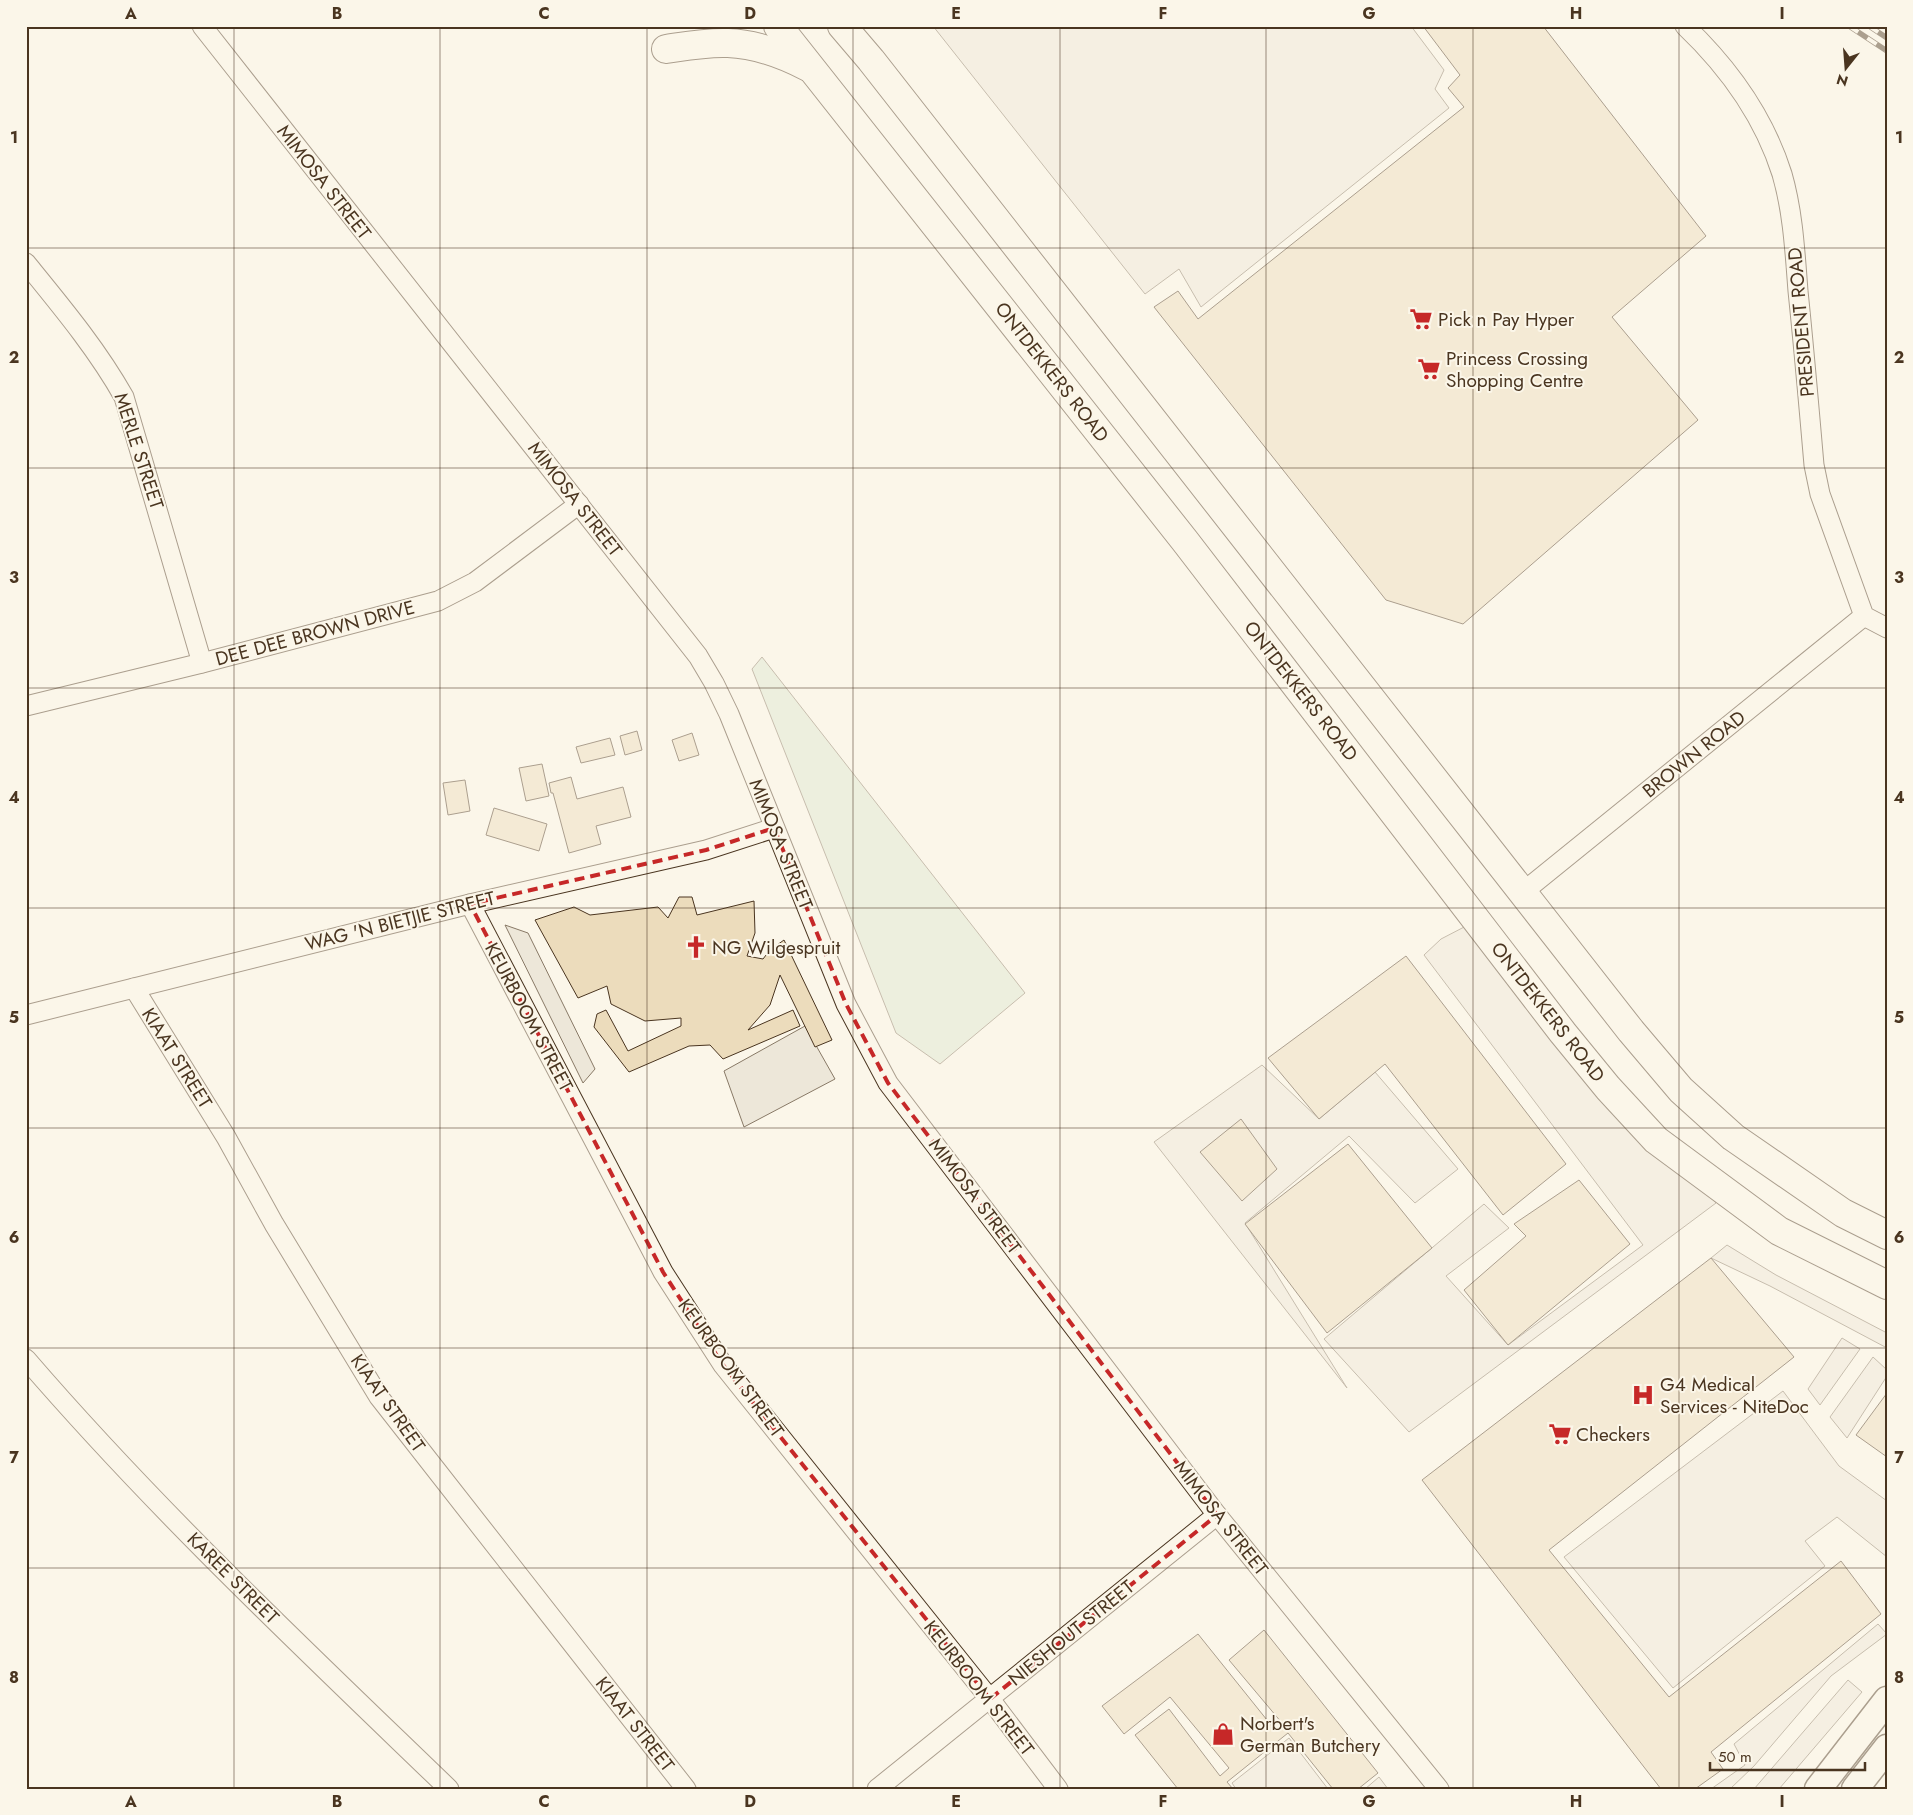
<svg xmlns="http://www.w3.org/2000/svg" width="1913" height="1815" viewBox="0 0 1913 1815" font-family="Jost,sans-serif">
  <style>
    .green { fill: #dce7d0; stroke: #887966 }
    .parking { fill: #ede7d9; stroke: #887966 }
    .building { fill: #ecdcbc; stroke: #4a3520 }
    .lines { fill: none; stroke-linecap: round; stroke-linejoin: round }
    .street-casing { stroke: #4a3520; stroke-width: 21 }
    .secondary-casing { stroke: #4a3520; stroke-width: 29 }
    .primary-casing { stroke: #4a3520; stroke-width: 30 }
    .street { stroke: #fbf6e9; stroke-width: 19 }
    .secondary { stroke: #fbf6e9; stroke-width: 26 }
    .primary { stroke: #fbf6e9; stroke-width: 28 }
    .rail-casing { stroke: #4a3520; stroke-width: 5.5 }
    .rail { stroke: #fbf6e9; stroke-width: 4; stroke-dasharray: 11; stroke-linecap: butt }
    .marked { fill: none; stroke: #c62828; stroke-width: 4; stroke-dasharray: 10 6; stroke-linejoin: round }
    .grid { fill: none; stroke: #4a3520; stroke-width: 1; stroke-opacity: 0.55 }
    .labels { text-anchor: middle; dominant-baseline: central; stroke-width: 4; stroke-linejoin: round; paint-order: stroke }
    .street-label { font-size: 19px; fill: #4a3520; stroke: #fbf6e9 }
    .poi-label { font-size: 19px; fill: #4a3520; stroke: #fbf6e9; text-anchor: start }
    .neatline { fill: none; stroke: #4a3520; stroke-width: 2 }
    .grid-label { font-size: 16px; text-anchor: middle; font-weight: bold; fill: #4a3520 }
  </style>
  <rect width="100%" height="100%" fill="#fbf6e9"/>
  <polygon class="green" points="762,657 1025,993 940,1064 896,1033 752,669"/>
  <g class="parking">
    <polygon points="933,26 1411,26 1444,70 1435,89 1449,108 1201,307 1179,269 1145,294"/>
    <polygon points="505,925 528,933 595,1069 583,1083"/>
    <polygon points="1468,925 1716,1203 1409,1432 1324,1339 1484,1204 1509,1228 1446,1276 1508,1345 1643,1245 1424,955 1441,939"/>
    <polygon points="805,1026 835,1079 744,1127 724,1071"/>
    <polygon points="1262,1065 1319,1119 1375,1072 1458,1169 1415,1203 1349,1136 1245,1223 1347,1388 1154,1142"/>
    <polygon points="1727,1245 1776,1275 1887,1333 1887,1348 1770,1286 1711,1258"/>
    <polygon points="1842,1338 1860,1349 1820,1405 1808,1389"/>
    <polygon points="1873,1357 1887,1370 1887,1376 1847,1438 1830,1417"/>
    <polygon points="1783,1391 1839,1466 1887,1501 1887,1557 1837,1517 1805,1541 1825,1566 1673,1688 1564,1557"/>
    <polygon points="1878,1624 1887,1634 1831,1676 1754,1766 1730,1789 1711,1789 1745,1765 1734,1744"/>
    <polygon points="1848,1680 1862,1692 1779,1789 1754,1789"/>
    <polygon points="1289,1738 1328,1789 1236,1789 1232,1783"/>
    <polygon points="1379,1777 1388,1789 1365,1789"/>
  </g>
  <g class="building">
    <polygon points="1423,26 1543,26 1706,236 1612,317 1698,420 1463,624 1386,600 1154,307 1178,291 1198,319 1464,107 1448,88 1460,75"/>
    <polygon points="637,731 642,750 625,755 620,736"/>
    <polygon points="692,733 699,755 679,761 672,740"/>
    <polygon points="610,738 615,755 581,763 576,747"/>
    <polygon points="542,764 549,796 526,801 519,768"/>
    <polygon points="571,777 577,799 623,787 631,817 596,826 601,844 569,853 553,793 551,793 549,783"/>
    <polygon points="465,780 470,811 448,815 443,783"/>
    <polygon points="494,808 547,824 539,851 486,835"/>
    <polygon points="679,897 692,897 697,915 754,901 755,933 747,956 763,959 770,950 784,940 832,1040 815,1047 780,975 770,1005 748,1030 793,1010 800,1026 723,1059 710,1045 689,1046 629,1072 594,1027 597,1014 606,1010 628,1051 681,1026 681,1018 645,1021 611,1004 607,986 578,998 535,920 574,907 590,915 658,907 668,918"/>
    <polygon points="1406,956 1566,1164 1503,1215 1385,1064 1319,1119 1268,1058"/>
    <polygon points="1241,1119 1277,1169 1242,1201 1200,1152"/>
    <polygon points="1348,1144 1432,1248 1327,1333 1245,1224"/>
    <polygon points="1579,1180 1630,1244 1508,1345 1464,1290 1526,1236 1514,1224"/>
    <polygon points="1711,1258 1794,1357 1549,1550 1669,1697 1841,1561 1881,1614 1711,1752 1723,1769 1695,1789 1661,1789 1422,1480"/>
    <polygon points="1887,1393 1887,1457 1856,1435"/>
    <polygon points="1264,1630 1378,1773 1358,1789 1333,1789 1288,1733 1227,1782 1233,1789 1178,1789 1135,1735 1169,1709 1220,1776 1229,1768 1170,1697 1124,1734 1102,1706 1198,1634 1275,1730 1282,1723 1229,1660"/>
  </g>
  <g class="lines">
    <defs>
      <g id="street">
        <polyline points="202,26 698,656 714,683 729,714 846,1004 888,1083 1217,1515 1439,1789"/>
        <path d="M1685,26C1728,67 1764,117 1782,174C1793,212 1795,252 1798,291C1804,349 1809,407 1814,465L1820,494L1864,616L1887,628"/>
        <path d="M26,263C61,306 97,349 124,397L202,663"/>
        <polyline points="26,706 202,663 438,601 475,582 579,504"/>
        <polyline points="1523,892 1864,616"/>
        <polyline points="470,904 663,1272 723,1365 990,1699 1058,1789"/>
        <polyline points="134,988 226,1137 274,1224 379,1397 686,1789"/>
        <polyline points="26,1015 470,904 706,850 774,828"/>
        <path d="M26,1359C157,1511 304,1649 449,1789"/>
        <polyline points="877,1789 1217,1515"/>
      </g>
      <g id="secondary">
        <polyline points="1818,1789 1887,1700"/>
        <polyline points="1855,1789 1887,1748"/>
      </g>
      <g id="primary">
        <polyline points="778,26 1185,541 1563,1033 1608,1088 1656,1140 1779,1231 1887,1285"/>
        <polyline points="842,26 871,60 1631,1031 1681,1090 1733,1137 1843,1213 1887,1235"/>
        <path d="M666,49C686,46 707,42 728,43C756,44 783,54 808,67"/>
      </g>
    </defs>
    <use href="#street" class="street-casing"/>
    <use href="#secondary" class="secondary-casing"/>
    <use href="#primary" class="primary-casing"/>
    <use href="#street" class="street"/>
    <use href="#secondary" class="secondary"/>
    <use href="#primary" class="primary"/>
    <defs>
      <g id="rail">
        <polyline points="1849,26 1887,51"/>
        <polyline points="1869,26 1887,38"/>
      </g>
    </defs>
    <use href="#rail" class="rail-casing"/>
    <use href="#rail" class="rail"/>
  </g>
  <path d="M0 0H1913V1815H0ZM774,828L846,1004L888,1083L1217,1515L990,1699L723,1365L663,1272L470,904L706,850Z" fill="#fbf6e9" fill-opacity=".55" fill-rule="evenodd"/>
  <path class="marked" d="M774,828L846,1004L888,1083L1217,1515L990,1699L723,1365L663,1272L470,904L706,850Z"/>
  <path class="grid" d="M234,26V1789M440,26V1789M647,26V1789M853,26V1789M1060,26V1789M1266,26V1789M1473,26V1789M1679,26V1789M26,248H1887M26,468H1887M26,688H1887M26,908H1887M26,1128H1887M26,1348H1887M26,1568H1887"/>
  <defs>
    <symbol id="supermarket-bare" viewBox="-9 -9 18 18"><path d="M-6-5.5h2.5l.6 2H6L4.5 2H-2.5L-4.4-4H-6ZM-1.5 3.2a1.3 1.3 0 1 0 .1 0ZM3 3.2a1.3 1.3 0 1 0 .1 0Z" fill="#c62828" stroke="#fbf6e9" stroke-width="2.5" paint-order="stroke"/></symbol>
    <symbol id="church-bare" viewBox="-9 -9 18 18"><path d="M-1.2-6h2.4v3.5h3.3v2.4h-3.3V6h-2.4V-.1h-3.3v-2.4h3.3Z" fill="#c62828" stroke="#fbf6e9" stroke-width="2.5" paint-order="stroke"/></symbol>
    <symbol id="hospital-bare" viewBox="-9 -9 18 18"><path d="M-5-5h3v3.5h4V-5h3V5h-3V1.5h-4V5h-3Z" fill="#c62828" stroke="#fbf6e9" stroke-width="2.5" paint-order="stroke"/></symbol>
    <symbol id="shop-bare" viewBox="-9 -9 18 18"><path d="M-5-2.5h2.3a2.7 3.5 0 0 1 5.4 0H5L5.5 6h-11ZM-1.5-2.5h3a1.5 2.3 0 0 0-3 0Z" fill="#c62828" stroke="#fbf6e9" stroke-width="2.5" paint-order="stroke"/></symbol>
  </defs>
  <g fill-rule="evenodd">
    <use href="#supermarket-bare" x="1405" y="303" width="32" height="32"/>
    <use href="#supermarket-bare" x="1413" y="353" width="32" height="32"/>
    <use href="#church-bare" x="680" y="931" width="32" height="32"/>
    <use href="#hospital-bare" x="1627" y="1379" width="32" height="32"/>
    <use href="#supermarket-bare" x="1544" y="1418" width="32" height="32"/>
    <use href="#shop-bare" x="1207" y="1718" width="32" height="32"/>
  </g>
  <g class="labels">
    <g class="street-label">
      <text transform="translate(324 182) rotate(52)">MIMOSA STREET</text>
      <text transform="translate(1801 322) rotate(-95)">PRESIDENT ROAD</text>
      <text transform="translate(1052 372) rotate(52)">ONTDEKKERS ROAD</text>
      <text transform="translate(139 451) rotate(72)">MERLE STREET</text>
      <text transform="translate(575 499) rotate(52)">MIMOSA STREET</text>
      <text transform="translate(315 633) rotate(-15)">DEE DEE BROWN DRIVE</text>
      <text transform="translate(1301 691) rotate(52)">ONTDEKKERS ROAD</text>
      <text transform="translate(1694 754) rotate(-39)">BROWN ROAD</text>
      <text transform="translate(781 844) rotate(68)">MIMOSA STREET</text>
      <text transform="translate(400 921) rotate(-14)">WAG 'N BIETJIE STREET</text>
      <text transform="translate(1548 1012) rotate(52)">ONTDEKKERS ROAD</text>
      <text transform="translate(529 1017) rotate(62)">KEURBOOM STREET</text>
      <text transform="translate(177 1058) rotate(58)">KIAAT STREET</text>
      <text transform="translate(975 1196) rotate(53)">MIMOSA STREET</text>
      <text transform="translate(731 1368) rotate(54)">KEURBOOM STREET</text>
      <text transform="translate(388 1403) rotate(55)">KIAAT STREET</text>
      <text transform="translate(1221 1518) rotate(52)">MIMOSA STREET</text>
      <text transform="translate(233 1578) rotate(45)">KAREE STREET</text>
      <text transform="translate(1071 1633) rotate(-39)">NIESHOUT STREET</text>
      <text transform="translate(979 1688) rotate(52)">KEURBOOM STREET</text>
      <text transform="translate(635 1724) rotate(52)">KIAAT STREET</text>
    </g>
    <g class="poi-label">
      <text x="1438" y="319">Pick n Pay Hyper</text>
      <text x="1446" y="358">Princess Crossing<tspan x="1446" dy="22">Shopping Centre</tspan></text>
      <text x="712" y="947">NG Wilgespruit</text>
      <text x="1660" y="1384">G4 Medical<tspan x="1660" dy="22">Services - NiteDoc</tspan></text>
      <text x="1576" y="1434">Checkers</text>
      <text x="1240" y="1723">Norbert's<tspan x="1240" dy="22">German Butchery</tspan></text>
    </g>
  </g>
  <rect width="1913" height="1815" fill="none" stroke="#fbf6e9" stroke-width="55"/>
  <g transform="translate(1846 68) rotate(197)" stroke="#fbf6e9" stroke-width="4" paint-order="stroke">
  <path d="M0-4L9 19L0 12L-9 19Z" fill="#4a3520"/>
  <text y="-8" font-size="14" font-weight="bold" text-anchor="middle" fill="#4a3520">N</text>
  </g>
  <path d="M1710 1762v8h155v-8" fill="none" stroke="#4a3520" stroke-width="2.5"/>
  <text x="1718" y="1762" font-size="15" fill="#4a3520" stroke="#fbf6e9" stroke-width="4" paint-order="stroke">50 m</text>
  <rect x="28" y="28" width="1858" height="1760" class="neatline"/>
  <g class="grid-label">
    <text x="131" y="19">A</text>
    <text x="337" y="19">B</text>
    <text x="544" y="19">C</text>
    <text x="750" y="19">D</text>
    <text x="956" y="19">E</text>
    <text x="1163" y="19">F</text>
    <text x="1369" y="19">G</text>
    <text x="1576" y="19">H</text>
    <text x="1782" y="19">I</text>
    <text x="14" y="143">1</text>
    <text x="1899" y="143">1</text>
    <text x="14" y="363">2</text>
    <text x="1899" y="363">2</text>
    <text x="14" y="583">3</text>
    <text x="1899" y="583">3</text>
    <text x="14" y="803">4</text>
    <text x="1899" y="803">4</text>
    <text x="14" y="1023">5</text>
    <text x="1899" y="1023">5</text>
    <text x="14" y="1243">6</text>
    <text x="1899" y="1243">6</text>
    <text x="14" y="1463">7</text>
    <text x="1899" y="1463">7</text>
    <text x="14" y="1683">8</text>
    <text x="1899" y="1683">8</text>
    <text x="131" y="1807">A</text>
    <text x="337" y="1807">B</text>
    <text x="544" y="1807">C</text>
    <text x="750" y="1807">D</text>
    <text x="956" y="1807">E</text>
    <text x="1163" y="1807">F</text>
    <text x="1369" y="1807">G</text>
    <text x="1576" y="1807">H</text>
    <text x="1782" y="1807">I</text>
  </g>
</svg>
